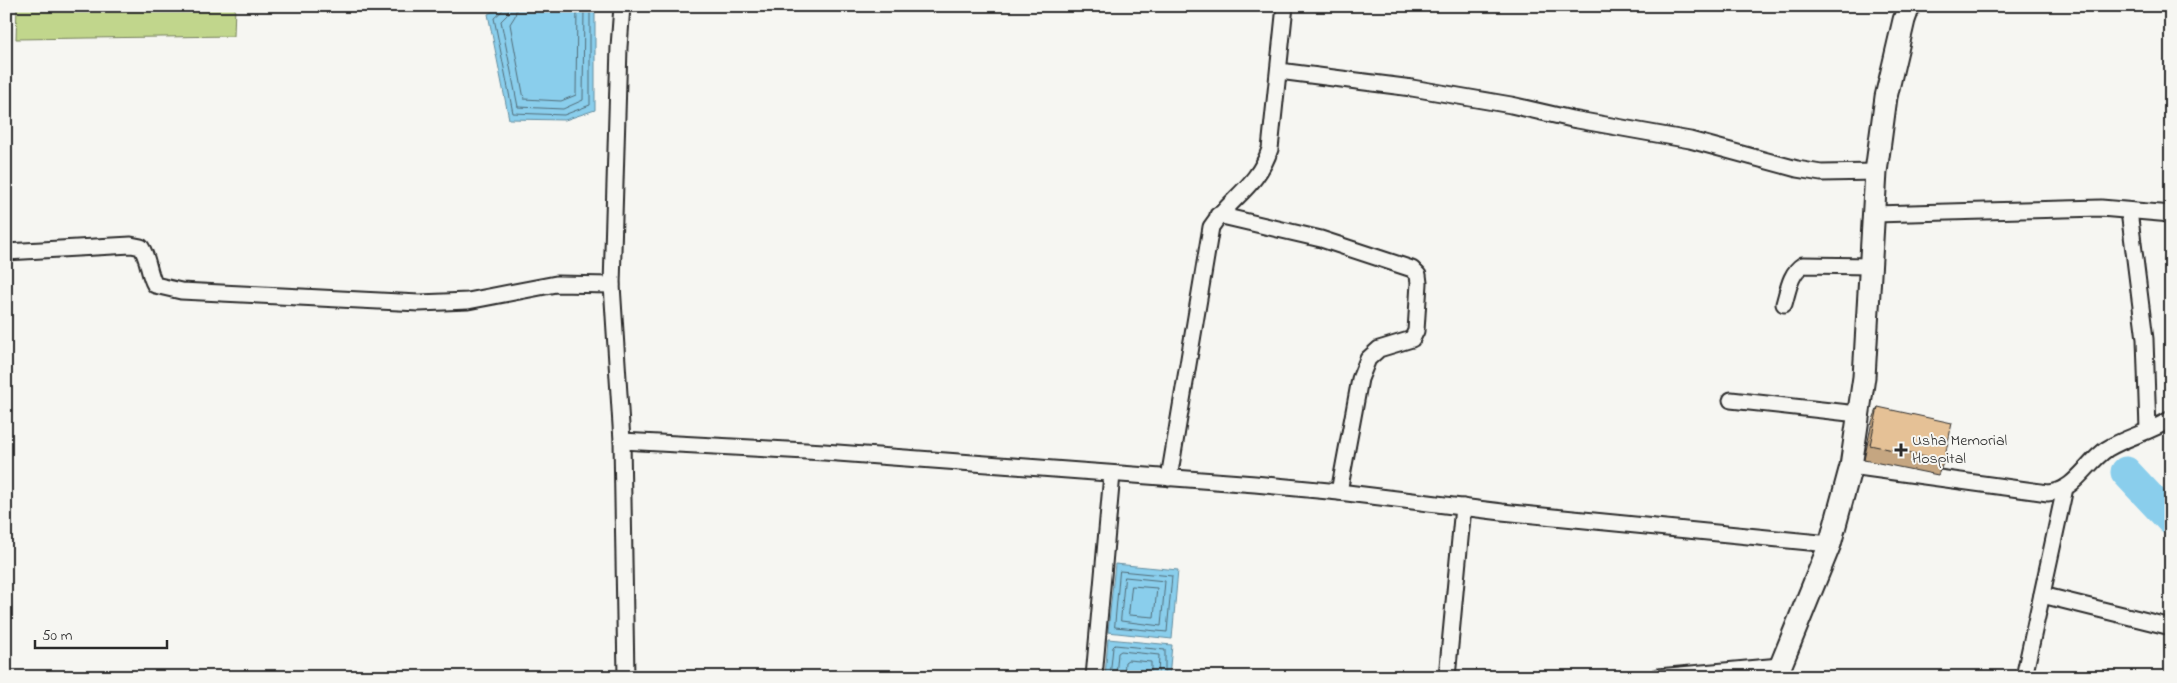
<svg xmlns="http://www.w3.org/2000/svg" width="2177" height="683" viewBox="0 0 2177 683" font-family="'Indie Flower',sans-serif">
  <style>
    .green { fill: #c1d68c; stroke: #76805c }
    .water { fill: #8aceec; stroke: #648d9f }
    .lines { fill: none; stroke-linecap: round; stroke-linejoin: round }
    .shore { stroke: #516c78; stroke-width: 1 }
    .river { stroke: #8aceec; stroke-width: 31 }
    .street-casing { stroke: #2b2b2b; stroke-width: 19 }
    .secondary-casing { stroke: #2b2b2b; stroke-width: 25 }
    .street { stroke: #f6f6f2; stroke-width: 15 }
    .secondary { stroke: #f6f6f2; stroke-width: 21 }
    .wall { fill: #c5a681; stroke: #2b2b2b }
    .building { fill: #e5c196; stroke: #2b2b2b }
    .poi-dot { fill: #2b2b2b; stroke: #f6f6f2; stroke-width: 2 }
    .labels { text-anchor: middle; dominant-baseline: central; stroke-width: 4; stroke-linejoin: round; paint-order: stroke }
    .poi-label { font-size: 16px; fill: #2b2b2b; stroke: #f6f6f2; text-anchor: start }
  </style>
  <rect width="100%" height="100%" fill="#f6f6f2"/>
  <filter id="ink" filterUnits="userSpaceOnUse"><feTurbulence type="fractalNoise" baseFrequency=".02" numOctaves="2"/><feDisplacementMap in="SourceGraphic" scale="10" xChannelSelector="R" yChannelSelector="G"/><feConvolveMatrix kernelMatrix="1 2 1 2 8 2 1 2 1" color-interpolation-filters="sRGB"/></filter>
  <g filter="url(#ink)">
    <polygon class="green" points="17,6 235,6 234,36 16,39"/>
    <g class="water">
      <polygon points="502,6 595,6 595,110 565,120 509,119 488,14"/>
      <polygon points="1115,564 1178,570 1172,639 1108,632"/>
      <polygon points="1108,639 1172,645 1169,677 1105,677"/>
    </g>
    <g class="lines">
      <g class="shore">
        <polyline points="503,6 502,11 494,18 513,113 564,115 590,105 590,6"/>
        <polyline points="509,6 508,14 501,21 518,107 563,109 583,100 584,6"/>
        <polyline points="517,6 515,16 510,24 524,99 561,101 576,95 577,6"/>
        <polygon points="1120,571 1172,576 1167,632 1115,627"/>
        <polygon points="1125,577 1165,581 1161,626 1121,621"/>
        <polygon points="1132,586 1157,588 1154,617 1129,615"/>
        <polyline points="1110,677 1113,647 1115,645 1165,650 1165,677"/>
        <polyline points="1116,677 1118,653 1121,651 1159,655 1158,677"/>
        <polyline points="1124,677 1125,662 1128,660 1151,662 1151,677"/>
      </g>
      <polyline class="river" points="2126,472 2171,520"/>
      <defs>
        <g id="street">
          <polyline points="622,6 619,47 612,285 622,441 626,677"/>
          <polyline points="1279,71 1412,88 1511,105 1572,119 1690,140 1797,169 1821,173 1876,172"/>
          <polyline points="2129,211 2145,339 2148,430"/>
          <polyline points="1874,214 2101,208 2171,214"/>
          <polyline points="1218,215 1321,239 1412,269 1418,275 1419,283 1416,331 1412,339 1379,349 1368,359 1360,379 1339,492"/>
          <path d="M6,252L131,245L141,247C149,259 148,273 155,285L181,291L419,303L468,301L556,284L612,285"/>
          <path d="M1784,304C1788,291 1790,273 1803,265L1872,266"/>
          <polyline points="1731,400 1858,414"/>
          <polyline points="622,441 824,452 1255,484 1339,492 1502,512 1830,544"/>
          <path d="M1851,466L2048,493C2075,491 2086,463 2107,449C2126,437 2151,432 2171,419"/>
          <path d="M1169,478L1211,227C1230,198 1258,186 1270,149L1285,6"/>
          <polyline points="2042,595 2171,627"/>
          <polyline points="1094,677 1112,474"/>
          <polyline points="1447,677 1463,507"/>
          <polyline points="1658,677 1780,666"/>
          <polyline points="2024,677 2065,488"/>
        </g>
        <polyline id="secondary" points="1776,677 1830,544 1851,466 1864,377 1876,172 1886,97 1904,20 1909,6"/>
      </defs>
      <use href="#street" class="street-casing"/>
      <use href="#secondary" class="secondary-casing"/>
      <use href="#street" class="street"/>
      <use href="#secondary" class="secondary"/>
    </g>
    <polygon class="wall" points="1878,407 1944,461 1938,475 1864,460 1872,422"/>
    <polygon class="building" points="1878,407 1952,423 1944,461 1870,445"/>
  </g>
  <path class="poi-dot" d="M1898.5 442.5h5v5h5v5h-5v5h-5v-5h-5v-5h5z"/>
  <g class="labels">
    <g class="poi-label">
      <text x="1912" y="441">Usha Memorial<tspan x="1912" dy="18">Hospital</tspan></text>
    </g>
  </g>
  <rect width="2177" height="683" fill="none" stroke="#f6f6f2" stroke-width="25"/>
  <rect x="12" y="12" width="2152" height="658" fill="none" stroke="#2b2b2b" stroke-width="2" filter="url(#ink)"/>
  <path d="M35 640v8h132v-8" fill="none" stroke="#2b2b2b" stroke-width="2.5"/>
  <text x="42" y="640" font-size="15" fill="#2b2b2b" stroke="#f6f6f2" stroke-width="4" paint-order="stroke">50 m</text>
</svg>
